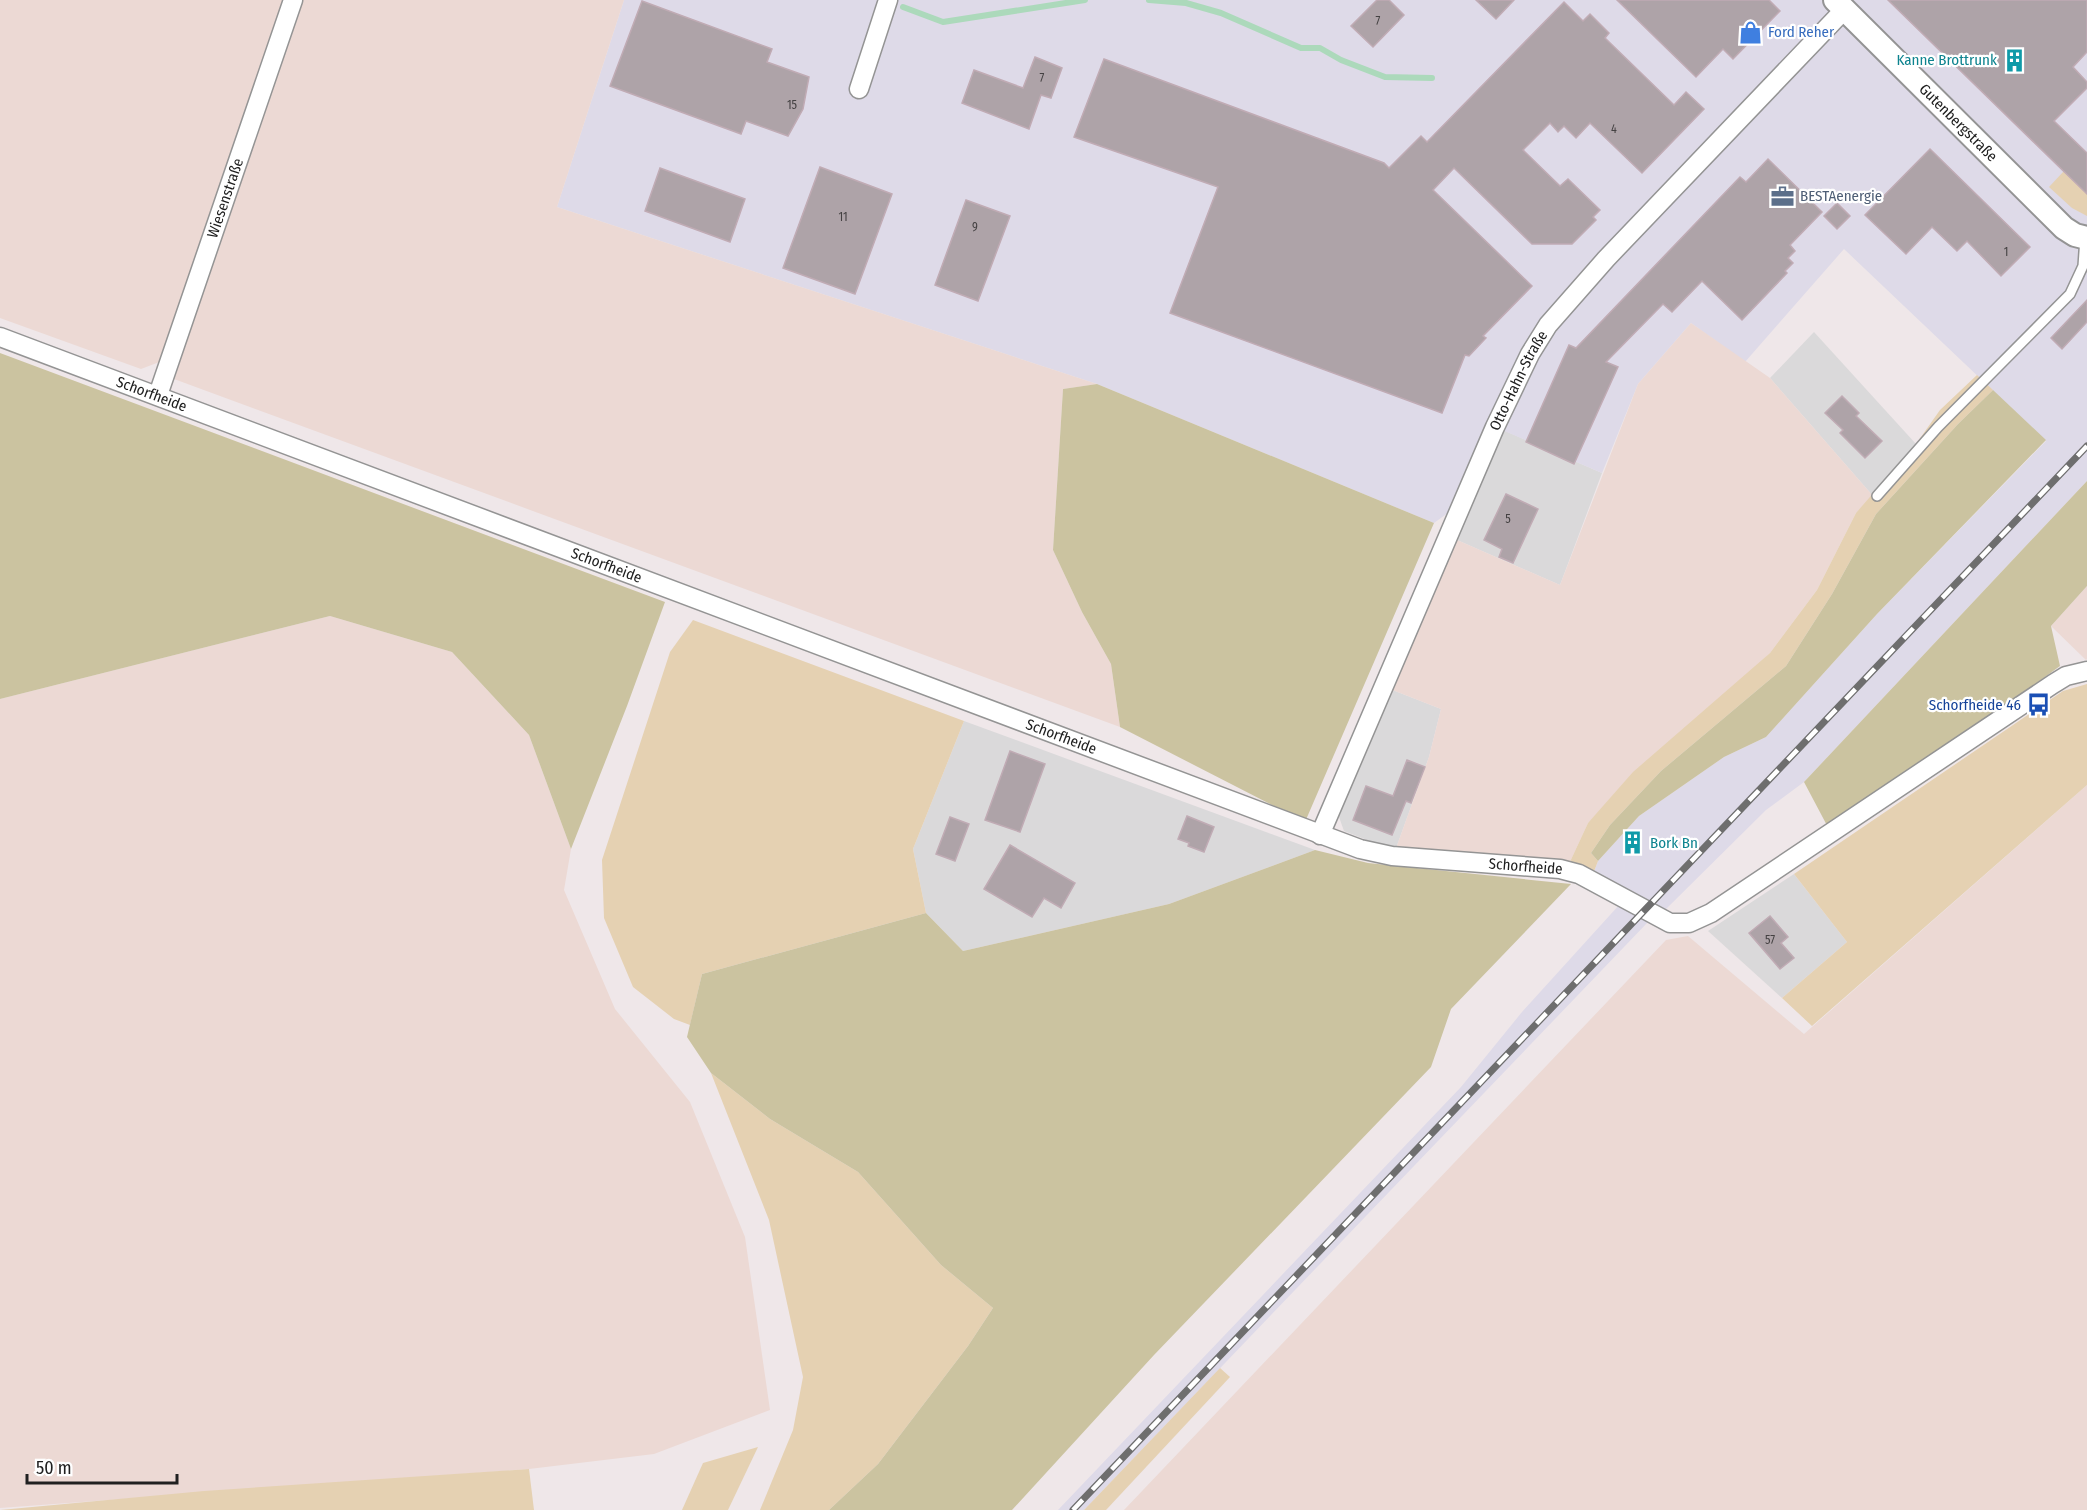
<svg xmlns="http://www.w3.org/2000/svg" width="2087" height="1510" viewBox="0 0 2087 1510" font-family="'Fira Sans Condensed',sans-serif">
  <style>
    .residential { fill: #dad9da }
    .industrial { fill: #dedae8 }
    .farmland { fill: #ecd9d4 }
    .grass { fill: #e5d1b2 }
    .forest { fill: #cbc3a0 }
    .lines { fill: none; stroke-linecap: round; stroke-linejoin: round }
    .stream { stroke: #acd9bb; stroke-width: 6 }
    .building { fill: #aea3a8; stroke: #c0abb4; stroke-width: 1.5 }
    .service-casing { stroke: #949494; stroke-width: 12 }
    .minor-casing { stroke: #949494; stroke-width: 21 }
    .tertiary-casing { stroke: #949494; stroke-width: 26 }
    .service { stroke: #fff; stroke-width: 9 }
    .minor { stroke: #fff; stroke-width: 18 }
    .tertiary { stroke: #fff; stroke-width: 22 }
    .rail-casing { stroke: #6e6e6e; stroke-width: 7 }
    .rail { stroke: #fff; stroke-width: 4.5; stroke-dasharray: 14; stroke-linecap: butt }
    .labels { text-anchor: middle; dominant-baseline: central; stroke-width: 4.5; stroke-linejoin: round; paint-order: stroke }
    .number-label { font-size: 12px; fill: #444142 }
    .shop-label { font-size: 15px; fill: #366cbe; stroke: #fff; text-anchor: start }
    .culture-label { font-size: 15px; fill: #0d838f; stroke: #fff; text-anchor: end }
    .street-label { font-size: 15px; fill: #202020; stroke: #fff }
    .service-label { font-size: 15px; fill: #4e5e75; stroke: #fff; text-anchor: start }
    .transit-label { font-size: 15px; fill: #164399; stroke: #fff; text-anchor: end }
  </style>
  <rect width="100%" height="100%" fill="#efe7e9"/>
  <g class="residential">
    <polygon points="1814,332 1916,444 1873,496 1770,378"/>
    <polygon points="1503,430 1602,473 1560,585 1457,540"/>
    <polygon points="1390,689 1441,709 1429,757 1395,851 1344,831 1339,817"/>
    <polygon points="964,721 1315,850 1169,904 963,951 926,913 913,849"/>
    <polygon points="1794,874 1847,942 1782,998 1708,931"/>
  </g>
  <g class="industrial">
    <polygon points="624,0 2087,0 2087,481 1804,782 1766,810 1663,912 1593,874 1598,861 1639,816 1724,757 1766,737 1877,614 2046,441 1844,249 1745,362 1691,323 1638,384 1602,473 1495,427 1463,502 1434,523 1097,384 557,207"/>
    <polygon points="1620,904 1648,922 1084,1510 1058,1510 1461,1087 1522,1012"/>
  </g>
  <g class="farmland">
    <polygon points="0,0 283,0 162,361 141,369 0,318"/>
    <polygon points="300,0 624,0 557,207 1097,384 1063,389 1053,550 1082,612 1111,664 1120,727 174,379"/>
    <polygon points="1691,323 1770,378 1873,496 1856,513 1817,590 1770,653 1588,823 1568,866 1395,851 1429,757 1441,709 1390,689 1457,540 1560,585 1638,384"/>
    <polygon points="2087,586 2087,659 2086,660 2051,626"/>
    <polygon points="330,616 452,652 529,735 571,849 564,890 615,1009 690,1102 745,1237 770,1410 654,1454 529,1469 0,1508 0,699"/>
    <polygon points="2087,785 2087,1510 1124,1510 1666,940 1688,936 1804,1034"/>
  </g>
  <g class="grass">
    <polygon points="2064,171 2087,194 2087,216 2072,208 2049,187"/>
    <polygon points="1977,375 1993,390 1958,424 1876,514 1832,594 1786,666 1661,771 1610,825 1591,853 1598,861 1593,874 1568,866 1588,823 1633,772 1770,653 1817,590 1856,513 1916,444 1940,410"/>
    <polygon points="693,620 964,721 913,849 926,913 702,974 690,1025 674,1019 633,987 604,918 602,860 670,652"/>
    <polygon points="2087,684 2087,785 1812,1026 1782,998 1847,942 1794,874 2063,691"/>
    <polygon points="711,1073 770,1119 858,1172 941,1265 993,1308 968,1346 878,1464 829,1510 760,1510 793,1430 803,1377 769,1220"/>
    <polygon points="1220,1368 1230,1377 1106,1510 1084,1510"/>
    <polygon points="758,1447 728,1510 682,1510 703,1463"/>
    <polygon points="529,1469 534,1510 0,1510 204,1491"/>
  </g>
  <g class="forest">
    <polygon points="0,353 665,602 627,706 571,849 529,735 452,652 330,616 0,699"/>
    <polygon points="1097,384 1434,523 1305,822 1120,727 1111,664 1082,612 1053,550 1063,389"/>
    <polygon points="1993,390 2046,440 1877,614 1766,737 1724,757 1639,816 1598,861 1591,853 1610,825 1661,771 1786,666 1832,594 1876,514 1958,424"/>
    <polygon points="2087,481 2087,586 2051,626 2060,666 1831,833 1804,782"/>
    <polygon points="1315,850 1368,863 1571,884 1451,1009 1431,1067 1154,1355 1012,1510 829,1510 878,1464 968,1346 993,1308 941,1265 858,1172 770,1119 711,1073 687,1037 702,974 926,913 963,951 1169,904"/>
  </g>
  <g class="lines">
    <g class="stream">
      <polyline points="1149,0 1186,3 1221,13 1301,48 1320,48 1341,60 1385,77 1432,78"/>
      <polyline points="903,7 943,22 1085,0"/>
    </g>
  </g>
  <g class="building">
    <polygon points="1377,0 1389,0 1404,15 1373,47 1351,26"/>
    <polygon points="1476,0 1514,0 1496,19"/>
    <polygon points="1617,0 1769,0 1780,11 1733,59 1723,49 1696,77"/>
    <polygon points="1888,0 2087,0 2087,52 2073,67 2087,82 2087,88 2054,121 2087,153 2087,194"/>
    <polygon points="642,1 772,49 767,62 809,77 803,109 788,136 746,121 741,134 610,86"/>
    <polygon points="1564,2 1583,21 1590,14 1609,33 1605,38 1674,105 1686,92 1704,109 1642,173 1590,123 1576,138 1564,126 1558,132 1550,123 1523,150 1560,186 1568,179 1600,210 1593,217 1596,220 1572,244 1532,244 1454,168 1433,190 1532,286 1483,336 1486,338 1469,356 1465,355 1442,413 1170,313 1218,187 1074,137 1104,59 1384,163 1389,168 1421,136 1427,142"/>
    <polygon points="1035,57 1062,68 1051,98 1041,95 1029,129 962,103 974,70 1023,88"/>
    <polygon points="1930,149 2030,247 2001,276 1967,241 1957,251 1932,227 1906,254 1865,215"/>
    <polygon points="1768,159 1822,212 1790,245 1795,251 1788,258 1793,263 1785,271 1787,273 1742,320 1702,281 1672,312 1663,304 1606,362 1618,367 1574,464 1526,442 1569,345 1576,348 1740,177 1746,182"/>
    <polygon points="820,167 892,194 855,294 783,268"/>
    <polygon points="660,168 745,199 730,242 645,211"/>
    <polygon points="966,200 1010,216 978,301 935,285"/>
    <polygon points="1837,203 1850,216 1837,229 1824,216"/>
    <polygon points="2087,300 2087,322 2062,349 2051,338"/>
    <polygon points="1842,396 1859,413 1856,416 1882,441 1865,458 1840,433 1843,430 1825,413"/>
    <polygon points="1506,494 1538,509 1513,563 1499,557 1502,549 1484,540"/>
    <polygon points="1010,751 1045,764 1020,832 985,820"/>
    <polygon points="1407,760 1425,767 1411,803 1406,801 1392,835 1353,820 1366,786 1393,796"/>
    <polygon points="1187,816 1214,827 1204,852 1188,846 1189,843 1178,839"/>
    <polygon points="950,817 969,824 955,861 936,854"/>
    <polygon points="1010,845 1075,883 1061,908 1044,898 1032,917 984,889"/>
    <polygon points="1770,916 1788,937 1781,943 1794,958 1780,969 1749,933"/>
  </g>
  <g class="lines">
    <defs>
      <polyline id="service" points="1877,496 1938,427 2070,294 2083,266 2085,238"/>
      <g id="minor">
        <polyline points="859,89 888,0"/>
        <path id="s1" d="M0,337L1360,849L1392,856L1560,869L1579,874L1670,923H1689L1711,913L2053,684L2066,676L2087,671"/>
        <path id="s2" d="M158,395L293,0"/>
        <path id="s3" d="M1320,835L1495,427L1530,354L1548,325L1606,259L1845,9"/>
      </g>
      <g id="tertiary">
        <path id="s4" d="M1835,0L2064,228L2075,235L2087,238"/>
      </g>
    </defs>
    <use href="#service" class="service-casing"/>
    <use href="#minor" class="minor-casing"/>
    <use href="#tertiary" class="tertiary-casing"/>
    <use href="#service" class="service"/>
    <use href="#minor" class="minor"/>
    <use href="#tertiary" class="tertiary"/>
    <defs>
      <polyline id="rail" points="1073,1510 2087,446"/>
    </defs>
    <use href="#rail" class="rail-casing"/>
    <use href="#rail" class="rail"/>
  </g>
  <defs>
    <symbol id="shop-bare" viewBox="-9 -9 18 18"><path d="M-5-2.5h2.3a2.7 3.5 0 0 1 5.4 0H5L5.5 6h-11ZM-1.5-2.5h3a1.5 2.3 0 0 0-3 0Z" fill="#3f7fe0" stroke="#fff" stroke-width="2.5" paint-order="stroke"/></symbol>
    <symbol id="building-bare" viewBox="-9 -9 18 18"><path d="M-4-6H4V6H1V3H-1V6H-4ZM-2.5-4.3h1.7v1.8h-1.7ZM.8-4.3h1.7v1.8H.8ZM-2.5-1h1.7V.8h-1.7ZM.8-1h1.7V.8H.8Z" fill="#0f9aa8" stroke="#fff" stroke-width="2.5" paint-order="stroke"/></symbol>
    <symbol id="office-bare" viewBox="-9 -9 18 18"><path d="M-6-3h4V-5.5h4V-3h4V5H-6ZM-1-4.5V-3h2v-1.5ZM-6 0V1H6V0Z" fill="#5c6f8a" stroke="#fff" stroke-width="2.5" paint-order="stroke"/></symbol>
    <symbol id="bus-bare" viewBox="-9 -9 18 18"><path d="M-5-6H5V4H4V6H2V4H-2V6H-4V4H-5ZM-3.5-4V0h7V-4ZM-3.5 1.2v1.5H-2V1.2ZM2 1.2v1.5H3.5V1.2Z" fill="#1a4fb4" stroke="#fff" stroke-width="2.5" paint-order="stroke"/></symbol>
  </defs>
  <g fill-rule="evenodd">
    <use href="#shop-bare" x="1734" y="16" width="33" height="33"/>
    <use href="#building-bare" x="1998" y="44" width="33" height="33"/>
    <use href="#office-bare" x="1766" y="180" width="33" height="33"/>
    <use href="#bus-bare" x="2022" y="688" width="33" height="33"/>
    <use href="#building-bare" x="1616" y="826" width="33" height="33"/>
  </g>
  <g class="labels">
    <g class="number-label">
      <text x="1378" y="21">7</text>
      <text x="1042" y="78">7</text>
      <text x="792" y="105">15</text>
      <text x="1614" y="129">4</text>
      <text x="843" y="217">11</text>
      <text x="975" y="227">9</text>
      <text x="2006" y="252">1</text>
      <text x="1508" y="519">5</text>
      <text x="1770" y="940">57</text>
    </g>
    <g class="shop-label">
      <text x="1768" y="32">Ford Reher</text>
    </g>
    <g class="culture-label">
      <text x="1997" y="60">Kanne Brottrunk</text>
      <text x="1650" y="843" text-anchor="start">Bork Bn</text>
    </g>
    <g class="street-label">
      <text stroke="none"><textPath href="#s4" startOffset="174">Gutenbergstraße</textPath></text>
      <text stroke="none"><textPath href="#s2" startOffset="208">Wiesenstraße</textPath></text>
      <text stroke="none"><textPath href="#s3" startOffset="496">Otto-Hahn-Straße</textPath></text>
      <text stroke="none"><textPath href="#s1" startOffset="162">Schorfheide</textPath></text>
      <text stroke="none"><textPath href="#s1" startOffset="648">Schorfheide</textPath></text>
      <text stroke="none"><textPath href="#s1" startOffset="1134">Schorfheide</textPath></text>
      <text stroke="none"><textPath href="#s1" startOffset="1620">Schorfheide</textPath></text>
    </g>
    <g class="service-label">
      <text x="1800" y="196">BESTAenergie</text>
    </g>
    <g class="transit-label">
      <text x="2021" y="705">Schorfheide 46</text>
    </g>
  </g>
  <path d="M27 1474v9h150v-9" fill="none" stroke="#202020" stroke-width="3"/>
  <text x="36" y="1474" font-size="18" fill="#202020" stroke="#ffffff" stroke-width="4.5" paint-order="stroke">50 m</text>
</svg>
